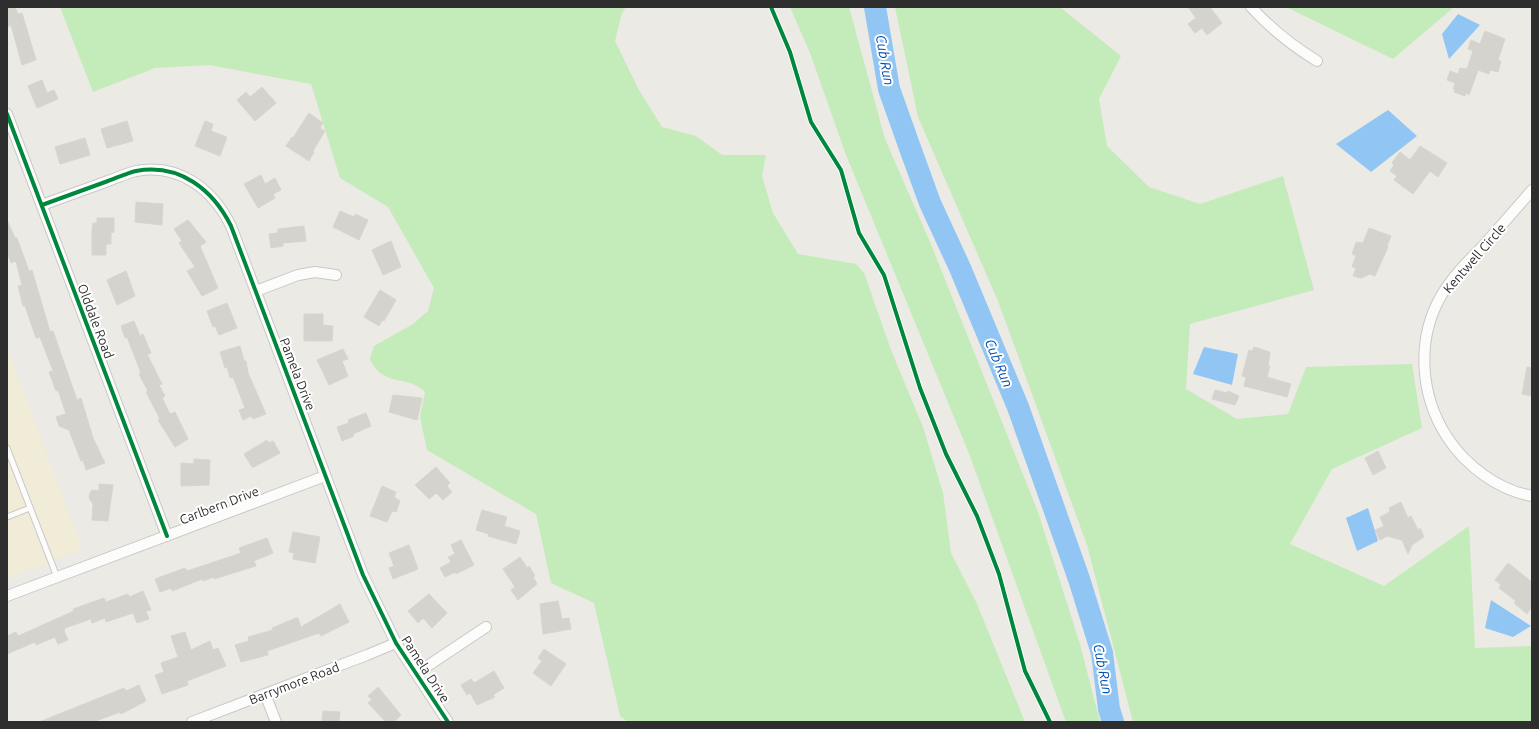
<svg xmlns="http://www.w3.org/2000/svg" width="1539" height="729" viewBox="0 0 1539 729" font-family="Ubuntu,sans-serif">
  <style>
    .education { fill: #f0ecd8 }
    .green { fill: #c4ebba }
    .water { fill: #91c6f4 }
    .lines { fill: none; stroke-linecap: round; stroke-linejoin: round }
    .river { stroke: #91c6f4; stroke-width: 22 }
    .building { fill: #d5d3ce; stroke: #d7d5cf }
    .lane-casing { stroke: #c9c8c9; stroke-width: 7 }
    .street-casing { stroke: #c9c8c9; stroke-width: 12 }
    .lane { stroke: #fcfcfb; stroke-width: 5 }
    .street { stroke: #fcfcfb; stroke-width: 10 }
    .cycleway-casing { stroke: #fff; stroke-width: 6 }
    .cycleway { stroke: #00873e; stroke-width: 4 }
    .labels { text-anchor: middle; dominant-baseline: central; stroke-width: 4; stroke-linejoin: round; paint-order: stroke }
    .street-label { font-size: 13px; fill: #2e2e2e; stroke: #fff }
    .water-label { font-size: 14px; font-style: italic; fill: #004fb0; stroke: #fff }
  </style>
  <rect width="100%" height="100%" fill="#eceae4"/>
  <polygon class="education" points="7,348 82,549 7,579"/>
  <g class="green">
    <path d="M60,7H626L622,13L615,41L639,90L662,127L696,136L722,155H766L762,176L773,213L798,254L856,264L864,273L891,350L923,427L943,493L951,553L977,604L1025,722H628L620,716L594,603L551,583L536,514L427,450L420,417L425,392C407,374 383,388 370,359L374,346L413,324L428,311L434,288L388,207L340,178L311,84L209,65L155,68L93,92Z"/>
    <polygon points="790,7 849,7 885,139 930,242 1038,512 1080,644 1100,722 1066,722 970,456 846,155 810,53"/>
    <polygon points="895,7 1060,7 1121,56 1099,99 1107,146 1149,187 1200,204 1283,176 1314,290 1190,324 1186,389 1237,419 1288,414 1306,367 1412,364 1422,428 1332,469 1290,544 1384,586 1469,526 1475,648 1532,646 1532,722 1133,722 1087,545 998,301 918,117"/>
    <polygon points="1286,7 1454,7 1393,59"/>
  </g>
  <g class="water">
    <polygon points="1458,14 1480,25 1449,59 1442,34"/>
    <polygon points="1388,110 1417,136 1371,172 1336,144"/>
    <polygon points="1204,347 1238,354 1232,385 1193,374"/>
    <polygon points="1368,508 1378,541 1357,551 1346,518"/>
    <polygon points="1491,600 1531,626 1513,637 1485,628"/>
  </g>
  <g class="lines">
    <polyline class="river" points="875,7 889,89 910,148 930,203 960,268 1018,407 1079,579 1102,653 1109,709 1113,722"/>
  </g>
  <g class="building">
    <polygon points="7,7 15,7 18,14 22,13 36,60 22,65 11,25 7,27"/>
    <polygon points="1188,7 1210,7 1222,23 1207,35 1202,28 1195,33 1188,24 1196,18"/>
    <polygon points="1485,31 1505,39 1498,60 1501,61 1498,72 1490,70 1489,74 1478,70 1469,95 1466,93 1465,96 1454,92 1455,90 1453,89 1455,83 1447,80 1450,71 1458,74 1460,68 1467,69 1473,51 1468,49 1471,40 1480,44"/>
    <polygon points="42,80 47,93 54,90 58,99 37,108 28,86"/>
    <polygon points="262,87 276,103 255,121 237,100 246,92 250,97"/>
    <polygon points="309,113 323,123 320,128 325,131 313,151 314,152 309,161 286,146 292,137 293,138"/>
    <polygon points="127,121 133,141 107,148 101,129"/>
    <polygon points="205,121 213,124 211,131 227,137 220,156 195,146"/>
    <polygon points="85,138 90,155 60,164 55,147"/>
    <polygon points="1420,146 1447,163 1438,177 1430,171 1413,194 1394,180 1397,176 1390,171 1394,165 1392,163 1400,152 1410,160"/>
    <polygon points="261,175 265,184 275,178 281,190 273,194 275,198 258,208 244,184"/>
    <polygon points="136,202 163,204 162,225 135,222"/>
    <polygon points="340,211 354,217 355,214 368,220 359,240 333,227"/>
    <polygon points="97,218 114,218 114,232 111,233 111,244 106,244 106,255 92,255 92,229 93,223 97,223"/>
    <polygon points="7,220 15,238 17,238 29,271 32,270 50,332 53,331 77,400 81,398 93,438 105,463 86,470 83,460 81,461 69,430 59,426 56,417 66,414 58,390 56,391 49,372 53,371 40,337 36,338 25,306 23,306 18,286 22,285 16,261 11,263 7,252"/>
    <polygon points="188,220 206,242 200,246 218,288 202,296 187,271 195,267 179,243 182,241 174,229"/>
    <polygon points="304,226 306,241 283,243 283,246 271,248 269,234 278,233 278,229"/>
    <polygon points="1369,228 1391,236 1387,246 1388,247 1375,276 1370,274 1361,278 1353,276 1356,268 1352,267 1353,264 1356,256 1352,254 1356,242 1363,243"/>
    <polygon points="391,241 401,267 383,275 372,250"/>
    <polygon points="126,271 135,296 117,305 107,280"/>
    <polygon points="380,290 396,300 384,321 382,320 379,326 364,317"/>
    <polygon points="227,303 237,328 219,335 215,326 213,327 207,311"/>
    <polygon points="304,314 323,314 323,325 333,326 332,341 304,341"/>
    <polygon points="134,321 140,336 143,334 151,353 147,354 162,384 159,385 165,396 162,398 170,414 175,412 188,439 175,447 158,420 160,419 146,392 148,391 139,374 141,373 127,337 125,338 121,326"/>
    <polygon points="240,346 244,361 246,361 248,373 266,414 253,419 251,416 243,420 239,410 245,408 233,377 230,378 227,367 225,368 220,352"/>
    <polygon points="1254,347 1270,352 1268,366 1270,366 1267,377 1291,384 1287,397 1244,386 1246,377 1242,376 1249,350 1252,351"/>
    <polygon points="343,349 348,359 342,361 348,376 329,385 317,360"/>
    <polygon points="1527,367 1532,368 1532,396 1522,394"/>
    <polygon points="1215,390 1227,393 1228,391 1239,396 1235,405 1212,399"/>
    <polygon points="393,395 422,398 417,420 389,412"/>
    <polygon points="366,413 371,426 353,434 354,436 342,441 337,427 349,423 348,420"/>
    <polygon points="267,440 269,443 273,441 280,453 254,467 252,467 244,454"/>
    <polygon points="1378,451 1386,468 1373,475 1365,458"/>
    <polygon points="194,459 210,460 209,485 181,486 181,463 194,464"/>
    <polygon points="436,467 450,483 447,486 452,492 443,500 436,493 429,499 415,485"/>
    <polygon points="99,484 113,485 108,521 92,520 93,504 89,498 90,493 92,490 99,491"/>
    <polygon points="382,486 396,492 394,497 400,501 396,512 392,511 387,522 370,516"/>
    <polygon points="1401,502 1408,518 1411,516 1418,530 1420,528 1424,537 1412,545 1408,554 1402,540 1387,536 1380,540 1375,530 1384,526 1380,517 1390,512 1389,508"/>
    <polygon points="482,510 507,517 504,526 520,531 516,544 488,536 489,534 476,530"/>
    <polygon points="293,532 320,537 315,563 293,559 294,553 289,552"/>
    <polygon points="267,538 273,553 254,561 256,566 214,579 214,577 203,581 202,579 172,591 171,588 160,592 155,579 185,568 187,571 241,553 239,548"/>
    <polygon points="461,540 474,565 456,574 455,572 445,577 440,568 451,562 448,557 455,554 451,545"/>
    <polygon points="409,545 418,569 393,579 389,568 394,566 389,553"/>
    <polygon points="520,557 527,568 529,566 535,576 533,577 537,584 518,600 511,590 515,587 503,569"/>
    <polygon points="1508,563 1532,582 1532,607 1527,614 1514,603 1516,601 1499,588 1501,585 1495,580"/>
    <polygon points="143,591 151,610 146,611 149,619 137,623 133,613 106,622 105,618 92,623 91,619 65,628 64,631 68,640 58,644 55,637 36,645 35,642 7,654 7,636 16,632 18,636 74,611 73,609 104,598 106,602 128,594 129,597"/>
    <polygon points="429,594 447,613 432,628 423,618 418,623 408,611"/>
    <polygon points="558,601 562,619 569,618 571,629 543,634 540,604"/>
    <polygon points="340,604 349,622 321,636 319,633 267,651 268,655 241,662 235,645 249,641 248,637 273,630 272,628 296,618 298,618 301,627"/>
    <polygon points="185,632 191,650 210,641 213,650 218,648 226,666 187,681 188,685 162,694 155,675 164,672 161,663 178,657 171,636"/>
    <polygon points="544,649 566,664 551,686 533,673 542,661 538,658"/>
    <polygon points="494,671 504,688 493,695 495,697 477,705 470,693 467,695 461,685 471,679 474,683"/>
    <polygon points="139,685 146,701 121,714 120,712 93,722 39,722 124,688 126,691"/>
    <polygon points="378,687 401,715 394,722 386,722 368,703 372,700 368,696"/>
    <polygon points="323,711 340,712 339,722 322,722"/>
  </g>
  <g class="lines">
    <defs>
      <g id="lane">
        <polyline points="7,448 57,577"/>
        <polyline points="7,517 30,508"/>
      </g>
      <g id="street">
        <path d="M1251,7C1272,30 1291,45 1317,61"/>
        <polyline points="7,114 167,536"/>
        <path d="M1532,190C1516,209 1499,228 1482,247C1467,262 1452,277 1441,296C1416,340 1420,395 1447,437C1466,466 1498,490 1532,496"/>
        <path d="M42,205C64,197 86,189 108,181C117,178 127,173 136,171C180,163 213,190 231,226L363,575L396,643L448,722"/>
        <polyline points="256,291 298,275 315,272 336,275"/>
        <polyline points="7,596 325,476"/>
        <polyline points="417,673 486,627"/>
        <polyline points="265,694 276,722"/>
        <polyline points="192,722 367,655 396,643"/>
      </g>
    </defs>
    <use href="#lane" class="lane-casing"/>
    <use href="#street" class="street-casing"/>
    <use href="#lane" class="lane"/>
    <use href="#street" class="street"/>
    <defs>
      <g id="cycleway">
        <polyline points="771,7 790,52 811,122 841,170 859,233 884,275 920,388 946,454 977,516 999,574 1025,671 1050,722"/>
        <polyline points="7,114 167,536"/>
        <path d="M42,205C64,197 86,189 108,181C117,178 127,173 136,171C180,163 213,190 231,226L363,575L396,643L448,722"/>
      </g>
    </defs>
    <use href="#cycleway" class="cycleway-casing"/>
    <use href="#cycleway" class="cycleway"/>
  </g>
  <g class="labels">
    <g class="street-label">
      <text transform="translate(1474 258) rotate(-49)">Kentwell Circle</text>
      <text transform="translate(96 321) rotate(69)">Olddale Road</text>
      <text transform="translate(298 374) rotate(69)">Pamela Drive</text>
      <text transform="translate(219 505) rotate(-21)">Carlbern Drive</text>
      <text transform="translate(426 669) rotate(57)">Pamela Drive</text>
      <text transform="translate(294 683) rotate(-21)">Barrymore Road</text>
    </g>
    <g class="water-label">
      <text transform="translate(885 60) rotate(80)">Cub Run</text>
      <text transform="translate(999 363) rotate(67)">Cub Run</text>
      <text transform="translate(1103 669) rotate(79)">Cub Run</text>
    </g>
  </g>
  <rect width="1539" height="729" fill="none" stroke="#2e2e2e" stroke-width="16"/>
</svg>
